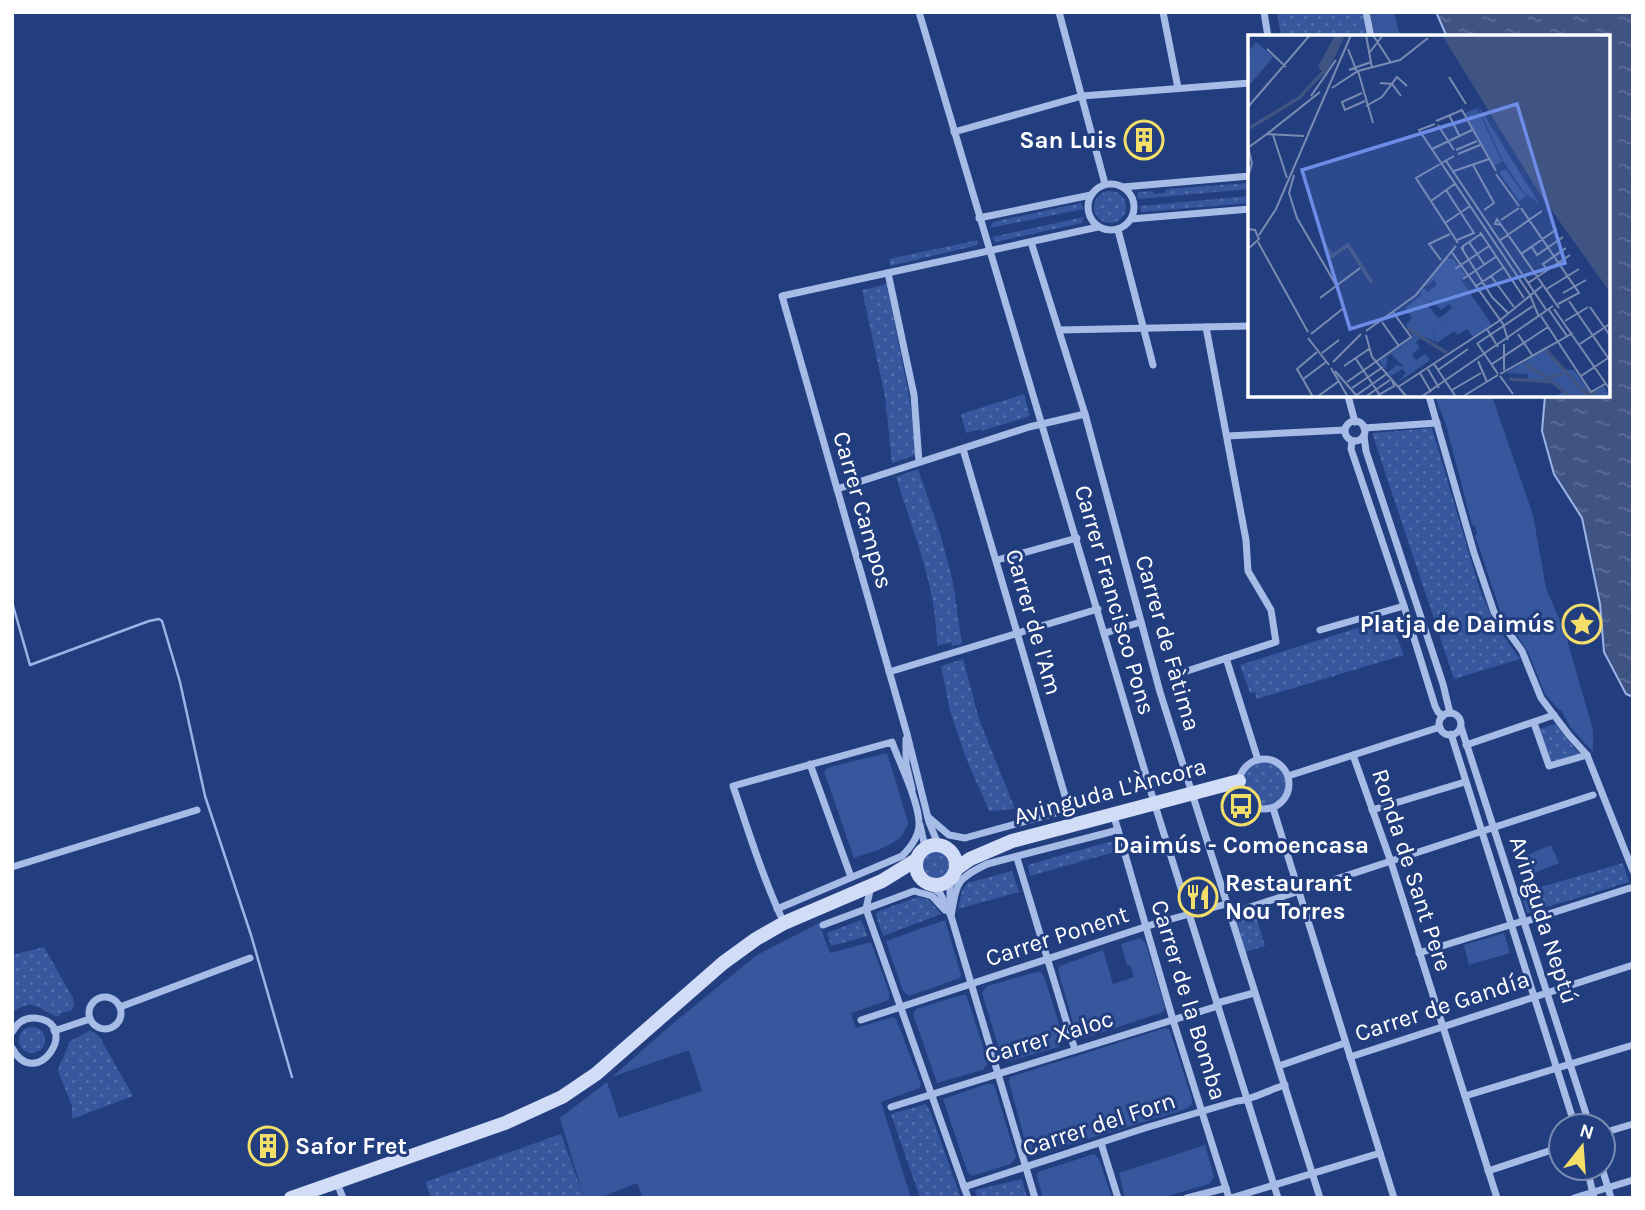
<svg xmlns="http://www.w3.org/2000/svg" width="1645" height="1210" viewBox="0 0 1645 1210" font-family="Karla,sans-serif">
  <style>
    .grass { fill: #36569d }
    .park { fill: url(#park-dots) }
    .water { fill: url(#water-ripples); stroke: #9bb4e8; stroke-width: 2 }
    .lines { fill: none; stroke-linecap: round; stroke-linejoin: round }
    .stream { stroke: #9bb4e8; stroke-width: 2.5 }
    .street { stroke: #a7bbe7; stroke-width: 7 }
    .secondary { stroke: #d1dcf6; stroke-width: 14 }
    .labels { text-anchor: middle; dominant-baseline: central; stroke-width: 6; stroke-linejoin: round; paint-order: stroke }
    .poi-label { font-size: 24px; font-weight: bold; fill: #fff; stroke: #223e7f; text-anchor: end }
    .street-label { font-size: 24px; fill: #fff; stroke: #223e7f }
    .inset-river { fill: none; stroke: #405484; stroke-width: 3.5 }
    .inset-road { fill: none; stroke: #7a8bb2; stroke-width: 2 }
    .view { fill: #6c8ce6; fill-opacity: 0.15; stroke: #6c8ce6; stroke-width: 3.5 }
    .inset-edge { fill: none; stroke: #fff; stroke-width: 3.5 }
  </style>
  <defs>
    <pattern id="park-dots" width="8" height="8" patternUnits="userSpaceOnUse" patternTransform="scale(1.75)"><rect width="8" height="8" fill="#36569d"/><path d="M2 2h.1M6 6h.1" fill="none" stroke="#546fac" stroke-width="1.8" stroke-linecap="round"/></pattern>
    <pattern id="water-ripples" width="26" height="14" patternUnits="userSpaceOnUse" patternTransform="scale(1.75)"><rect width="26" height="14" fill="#405484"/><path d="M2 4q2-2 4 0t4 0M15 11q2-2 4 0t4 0" fill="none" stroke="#5d6e96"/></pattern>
  </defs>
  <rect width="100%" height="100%" fill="#223e7f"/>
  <g class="grass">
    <polygon points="1370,12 1394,12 1400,37 1375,37"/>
    <polygon points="1435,396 1492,396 1533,515 1546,588 1566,636 1593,730 1593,752 1571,728 1561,710 1559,710 1545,694 1528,652 1506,618 1503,619 1475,535 1477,534 1475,525 1472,525 1446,425"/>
    <path d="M887,753L908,822C903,846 875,850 854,858L824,771L830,767Z"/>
    <polygon points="1551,845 1559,863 1524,877 1516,860"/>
    <polygon points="945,920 961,975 960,978 909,996 903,991 886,941"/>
    <polygon points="819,923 830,953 871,942 889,992 889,1000 851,1013 856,1028 893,1017 896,1019 921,1084 920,1088 881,1102 911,1198 643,1198 637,1183 599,1198 584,1198 560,1118 607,1082 619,1118 702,1091 689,1050 612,1077 671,1025 757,955"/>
    <polygon points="1504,933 1510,953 1469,965 1464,945"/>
    <polygon points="1140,938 1145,942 1165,1007 1163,1012 1085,1038 1079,1037 1076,1033 1058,970 1060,966 1103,950 1113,984 1134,977 1130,965 1127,966 1121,944"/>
    <polygon points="1036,972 1041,972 1045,979 1064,1040 1058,1047 1007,1062 1003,1061 982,993 987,986"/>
    <polygon points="962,995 966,995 968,1000 988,1062 983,1070 937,1083 913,1014 916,1009"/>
    <polygon points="1165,1028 1169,1029 1171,1034 1192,1099 1192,1104 1186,1109 1032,1156 1028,1152 1009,1082 1010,1077"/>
    <polygon points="987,1084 993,1084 995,1088 1016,1157 1011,1164 972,1176 967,1171 943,1099"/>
    <polygon points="1205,1145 1214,1177 1209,1184 1161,1198 1125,1198 1119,1173"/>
    <polygon points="1094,1154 1099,1159 1112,1198 1043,1198 1037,1177 1038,1172"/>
  </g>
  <g class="park">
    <polygon points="1277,12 1364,12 1370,37 1281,37"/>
    <polygon points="1249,183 1249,189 1139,199 1137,195 1139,192 1153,191 1154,194 1165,193 1166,189"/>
    <circle cx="1110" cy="207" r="16"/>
    <polygon points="1249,196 1249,203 1142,212 1139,206"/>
    <polygon points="1081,203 1083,209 990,228 993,222"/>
    <polygon points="1084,217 1082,223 995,242 992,237"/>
    <polygon points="978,240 978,245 890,266 889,259"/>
    <polygon points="887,284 910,401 916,455 892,463 885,397 862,290"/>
    <polygon points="1024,394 1030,416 982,431 980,429 966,433 961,414"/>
    <polygon points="1432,428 1479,587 1494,623 1520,659 1454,679 1372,433"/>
    <path d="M918,469L940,533L953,582L962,644L952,646L951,642L937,646C937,588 913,532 896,477Z"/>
    <polygon points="1389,618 1404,655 1257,699 1255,692 1250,693 1240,665"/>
    <polygon points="963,659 979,719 1015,809 989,811 966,758 950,711 941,666"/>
    <polygon points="1556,724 1580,755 1549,764 1539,729"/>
    <circle cx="1264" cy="784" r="25"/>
    <polygon points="1108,842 1113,842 1118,851 1030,876 1028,865"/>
    <circle cx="936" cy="864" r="20"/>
    <polygon points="1623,863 1629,882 1527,913 1521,893"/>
    <polygon points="1012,871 1019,892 958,909 962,891 967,883"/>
    <polygon points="918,897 929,900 941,914 883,936 876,916 877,912"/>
    <polygon points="1256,916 1265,946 1245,952 1237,922"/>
    <polygon points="861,920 868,936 831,946 827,933"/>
    <path d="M44,947L73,998L74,1005L71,1011L60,1013V1017C43,1014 34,994 12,1013V955Z"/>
    <circle cx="32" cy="1040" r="13"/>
    <path d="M90,1030L99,1036L133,1096L72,1119V1106L58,1071C60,1061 67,1053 69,1042Z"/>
    <polygon points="926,1104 930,1111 961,1198 920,1198 891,1114"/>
    <polygon points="561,1134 584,1198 431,1198 425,1182"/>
    <polygon points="1022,1179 1027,1198 977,1198 975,1190"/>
  </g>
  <polygon class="water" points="1436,12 1633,12 1633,697 1626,694 1604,652 1600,604 1582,518 1554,474 1542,431 1545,396 1608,396 1608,37 1447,37"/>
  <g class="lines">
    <polyline class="stream" points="12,602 30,665 149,621 159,619 162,621 180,682 205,796 251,935 292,1077"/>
    <g class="street">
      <polyline points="919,12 1154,802 1278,1198"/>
      <polyline points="1059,12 1105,184"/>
      <polyline points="1163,12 1178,88"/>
      <polyline points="1264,12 1268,37"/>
      <polyline points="1366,12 1371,37"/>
      <polyline points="954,132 1082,96 1250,83"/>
      <circle cx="1111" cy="207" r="23"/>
      <polyline points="1123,187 1250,176"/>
      <polyline points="979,218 1091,195"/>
      <polyline points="1131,219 1250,209"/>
      <polyline points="1118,230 1153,365"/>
      <polyline points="1031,242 1085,414 1160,692 1320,1198"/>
      <polyline points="888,273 914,395 919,462"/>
      <polyline points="1060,330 1250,326"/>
      <polyline points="1348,396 1355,422"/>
      <polyline points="1429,396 1474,553 1494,612 1522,651 1541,698 1569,735 1587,755 1633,871"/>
      <circle cx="1355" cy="431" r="10"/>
      <polyline points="1364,428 1437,423"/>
      <polyline points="1227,436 1345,430"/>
      <polyline points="1364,436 1366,451 1443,684 1450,713"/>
      <polyline points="1352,441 1351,449 1404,606 1435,706 1438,712 1443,716"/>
      <polyline points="837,489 1029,427 1085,414"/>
      <polyline points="997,560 1077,538"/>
      <polyline points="1320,630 1404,606"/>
      <polyline points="1105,633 1141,622"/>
      <polyline points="1226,658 1258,760"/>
      <polyline points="1187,671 1276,642 1271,610 1248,571 1246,540 1206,327"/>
      <polyline points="889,672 1098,609"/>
      <circle cx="1450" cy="724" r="11"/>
      <polyline points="1534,723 1549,766 1587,755"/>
      <polyline points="1461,727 1590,1126"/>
      <polyline points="1451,734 1575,1126"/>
      <polyline points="906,739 906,764 912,789"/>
      <polyline points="1466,745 1554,715"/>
      <polyline points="1353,755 1391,862 1497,1198"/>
      <circle cx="1264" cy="784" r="25"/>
      <polyline points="810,764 851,877"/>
      <polyline points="1288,776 1440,727"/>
      <polyline points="1273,808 1394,1198"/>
      <polyline points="1372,810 1465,782"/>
      <polyline points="1113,813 1173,1020 1229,1198"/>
      <polyline points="928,817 949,835 965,838 1063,811 1068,806 963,449"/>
      <polyline points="920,825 925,847"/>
      <polyline points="938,844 929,822 907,734 782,296 1098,227"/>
      <polyline points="1017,858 1075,1050"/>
      <polyline points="12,867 197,810"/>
      <polyline points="928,884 940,893 951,916 1035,1198"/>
      <polyline points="871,886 866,909 968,1198"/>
      <polyline points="950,905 950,880"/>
      <path d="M777,909L902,856C910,848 920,835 919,822C918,800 900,764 892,742L733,786C749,832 763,879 784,923"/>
      <polyline points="1229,914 1593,795"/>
      <path d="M951,916C957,882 956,879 987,864L1118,830"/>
      <polyline points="1524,922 1630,888"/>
      <polyline points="823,925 914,891 932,896 945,910"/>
      <polyline points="1419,953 1523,921"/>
      <circle cx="105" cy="1013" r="16"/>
      <polyline points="1217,1003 1254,993"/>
      <polyline points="120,1007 250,958"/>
      <polyline points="861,1020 1157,923 1226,904"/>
      <polyline points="54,1031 90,1019"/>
      <path d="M12,1032C17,1023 24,1017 35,1018C83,1022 37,1094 12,1048"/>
      <polyline points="1350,1057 1633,965"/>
      <polyline points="1279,1066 1345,1043"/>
      <polyline points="1465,1096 1633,1045"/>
      <polyline points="891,1107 1218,1006"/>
      <polyline points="1603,1133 1633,1124"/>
      <polyline points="1101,1143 1118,1198"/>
      <polyline points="1587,1168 1594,1198"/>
      <polyline points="1602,1168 1611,1198"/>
      <polyline points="1488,1171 1561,1147"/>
      <polyline points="337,1183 343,1198"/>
      <path d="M964,1187L1145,1128L1237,1101C1249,1101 1271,1089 1285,1085"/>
      <polyline points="1187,1198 1226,1188"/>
      <polyline points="1231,1198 1380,1153"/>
      <polyline points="1574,1198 1633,1180"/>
    </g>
    <g class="secondary">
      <circle cx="936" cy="865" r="20"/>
      <polyline points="956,869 970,859 1012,841 1239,781"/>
      <polyline points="291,1198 505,1123 562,1097 596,1074 723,963 756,939 784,923 882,881 916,860"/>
    </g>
  </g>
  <defs>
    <symbol id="building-ring" viewBox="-11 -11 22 22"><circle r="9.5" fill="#223e7f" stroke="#f3de69" stroke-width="1.5"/><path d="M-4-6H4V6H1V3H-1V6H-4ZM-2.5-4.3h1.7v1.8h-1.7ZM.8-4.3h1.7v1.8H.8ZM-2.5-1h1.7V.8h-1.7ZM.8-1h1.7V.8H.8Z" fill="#f3de69"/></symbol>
    <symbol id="sight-ring" viewBox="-11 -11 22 22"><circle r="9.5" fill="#223e7f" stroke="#f3de69" stroke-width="1.5"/><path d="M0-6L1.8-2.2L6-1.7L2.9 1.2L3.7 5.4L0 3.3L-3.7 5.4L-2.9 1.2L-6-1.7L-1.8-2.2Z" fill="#f3de69"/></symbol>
    <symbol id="bus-ring" viewBox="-11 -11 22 22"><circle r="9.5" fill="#223e7f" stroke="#f3de69" stroke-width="1.5"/><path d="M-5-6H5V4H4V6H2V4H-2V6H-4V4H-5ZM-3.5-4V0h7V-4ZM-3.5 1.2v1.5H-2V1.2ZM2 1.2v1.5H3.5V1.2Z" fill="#f3de69"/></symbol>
    <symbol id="restaurant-ring" viewBox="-11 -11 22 22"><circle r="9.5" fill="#223e7f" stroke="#f3de69" stroke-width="1.5"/><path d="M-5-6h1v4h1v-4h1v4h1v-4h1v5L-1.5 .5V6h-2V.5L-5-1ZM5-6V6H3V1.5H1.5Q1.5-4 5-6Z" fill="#f3de69"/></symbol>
  </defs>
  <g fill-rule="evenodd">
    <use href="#building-ring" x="1122" y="118" width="44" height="44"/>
    <use href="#sight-ring" x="1560" y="602" width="44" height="44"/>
    <use href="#bus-ring" x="1219" y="784" width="44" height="44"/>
    <use href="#restaurant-ring" x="1176" y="875" width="44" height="44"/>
    <use href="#building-ring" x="246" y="1124" width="44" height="44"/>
  </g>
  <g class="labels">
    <g class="poi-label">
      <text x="1117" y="140">San Luis</text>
      <text x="1555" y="624">Platja de Daimús</text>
      <text x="1241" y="845" text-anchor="middle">Daimús - Comoencasa</text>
      <text x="1225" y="883" text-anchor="start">Restaurant<tspan x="1225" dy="28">Nou Torres</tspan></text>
      <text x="295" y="1146" text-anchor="start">Safor Fret</text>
    </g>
    <g class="street-label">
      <text transform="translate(863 510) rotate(74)">Carrer Campos</text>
      <text transform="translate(1115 600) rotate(74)">Carrer Francisco Pons</text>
      <text transform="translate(1034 622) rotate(74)">Carrer de l'Am</text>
      <text transform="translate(1168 643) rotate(74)">Carrer de Fàtima</text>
      <text transform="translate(1110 791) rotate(-15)">Avinguda L'Àncora</text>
      <text transform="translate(1412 870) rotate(72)">Ronda de Sant Pere</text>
      <text transform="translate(1544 920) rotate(72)">Avinguda Neptú</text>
      <text transform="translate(1057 936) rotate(-18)">Carrer Ponent</text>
      <text transform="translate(1189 1000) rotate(73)">Carrer de la Bomba</text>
      <text transform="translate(1442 1006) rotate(-18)">Carrer de Gandía</text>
      <text transform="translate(1049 1037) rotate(-17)">Carrer Xaloc</text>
      <text transform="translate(1099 1124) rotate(-18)">Carrer del Forn</text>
    </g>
  </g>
  <g transform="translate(1248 35)">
    <rect width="362" height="362" fill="#223e7f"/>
    <path d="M230,72H231L292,170L275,156L254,124ZM198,223L205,224L218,240L213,245L244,290L225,302L219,294L210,300L206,296L189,308L184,296L199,286L196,280L204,273L201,269L193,275L184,265L178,269L172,259L176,253L180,257L189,250L186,245L177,252ZM171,300L174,302L168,307L172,313L164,319L168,325L177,319L182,325L149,348L158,338L154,334L143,341L140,337L149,330L156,332L143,319ZM297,314L313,334L326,335L343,359L356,351L362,362H307L317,355L306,346L280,345V339L258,338Z" fill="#36569d"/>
    <path d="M8,7L25,22L0,52L1,16ZM229,73L254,127L246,131L217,78ZM258,134L271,153L284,166L278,161L271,166L251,137ZM172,261L190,283L196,280L200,285L184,296L188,307L166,297L171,300L139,322L138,334L131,326L165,302L158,289L164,283L157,273Z" fill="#36569d"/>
    <path d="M87,0H97L78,41L70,32ZM362,0L363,1L362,257L290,156L194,0Z" fill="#405484"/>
    <path class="inset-river" d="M0,94L51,63L79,33M76,209L84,221L100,210L124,248M159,293L199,318M298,315L333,354L343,360L349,356M275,328L300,343L315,339M261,344L304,347L323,362"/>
    <path class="inset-road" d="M118,0L124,33M125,0L143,28M19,14L38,32M100,14L109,37M122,17L135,0M101,35L123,27M110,36L125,88M201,42L218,69M132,48L144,49L153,61M84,53L110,36L152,25L180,3M114,58L94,67L97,75L117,66M63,61L88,25M118,71L134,62L149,42L159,51M0,72L62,0M201,80L211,100M188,86L214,75L248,136M187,89L171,95L282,260L291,282M190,90L206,115M19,99L72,57M25,100L39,143M0,112L4,128L0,142M1,112L19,99L56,101M184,114L224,95M208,115L229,106M210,119L232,110M206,121L168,143L210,208M198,126L299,276M225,130L246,168L236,175M206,136L241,124M248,139L271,171M46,140L41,158L49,183L88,250M198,155L226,198L209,205M183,166L208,148M273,173L331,258L310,269M253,185L271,173M197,188L222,171M253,190L247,189L249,184L311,273M0,194L7,195L11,204L0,214M232,197L276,263M11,200L28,174L103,0M251,206L294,176M10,207L60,297M221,207L236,229M213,212L244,262L260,278M284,212L289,220L315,202M203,216L255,289L260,305M215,216V211L233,199M273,219L309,194M193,225L181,209L202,199M207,234L241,211M299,235L295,229L318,213M243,241L266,272M215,244L249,221M280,248L322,220M227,252L256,232M297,255L331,234M315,258L338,245M72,263L112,233M321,266L363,327M342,272L363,302M306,274L363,356M301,275L319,301M293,281L343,357L357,349M317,286L340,272M134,287L151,311M239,294L250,312M118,296L168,260L208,211M63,299L97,272M270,299L284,320M118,300L124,322L159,362M60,303L81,330M229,308L250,339M230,308L285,271M332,309L363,288M74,318L91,305M108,324L133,362M230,326L239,347M85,327L113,299M186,329L208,362M244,329L300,292M96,331L121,314M83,333L100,362M180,334L191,353M190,335L220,314M256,335V309M87,336L109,361M172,338L183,357M252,339L325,298M252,341L265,359M333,341L363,321M54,345L78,327M99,347L163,302L145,277M150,352L251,286L294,251M104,353L135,332M204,355L233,338M65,362L49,334L69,317M69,362L91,346M106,362L140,338M117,362L142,345M127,362L146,351L144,345M173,362L305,271M214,362L250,340"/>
    <path class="view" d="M269,69L317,228L102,294L54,135Z"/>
    <rect width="362" height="362" class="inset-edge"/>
  </g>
  <rect width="1645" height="1210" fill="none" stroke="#ffffff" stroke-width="28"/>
  <g transform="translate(1582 1147) rotate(17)"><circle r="33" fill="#223e7f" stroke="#7a8bb2" stroke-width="2"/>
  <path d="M0-5L12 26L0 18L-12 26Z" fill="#f3de69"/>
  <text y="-10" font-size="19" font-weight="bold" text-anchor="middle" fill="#ffffff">N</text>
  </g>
</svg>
